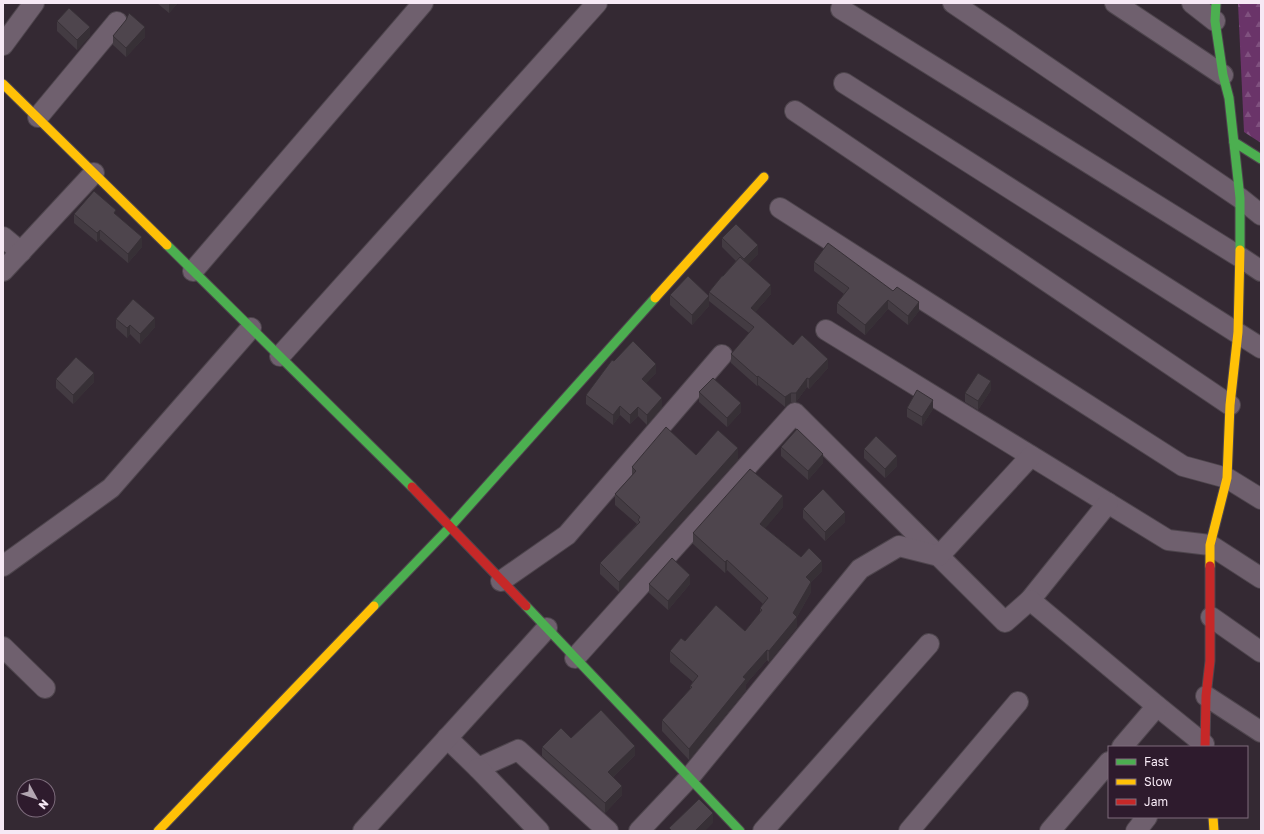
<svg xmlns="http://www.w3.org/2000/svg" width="1264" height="834" viewBox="0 0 1264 834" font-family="'Golos Text',sans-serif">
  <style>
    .forest { fill: url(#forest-firs) }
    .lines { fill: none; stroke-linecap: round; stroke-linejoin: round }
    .street-casing { stroke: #4e454d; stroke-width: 22 }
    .fast-casing { stroke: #4e454d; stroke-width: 11 }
    .slow-casing { stroke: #4e454d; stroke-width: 11 }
    .jam-casing { stroke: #4e454d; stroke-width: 11 }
    .street { stroke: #6f606e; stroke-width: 20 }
    .fast { stroke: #4caf50; stroke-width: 9 }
    .slow { stroke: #ffc107; stroke-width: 9 }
    .jam { stroke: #c62828; stroke-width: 9 }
    .wall { fill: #433b42 }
    .shaded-wall { fill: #373036 }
    .building { fill: #4e454d; stroke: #373036 }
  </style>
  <defs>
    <pattern id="forest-firs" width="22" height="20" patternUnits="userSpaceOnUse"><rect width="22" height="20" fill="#6a3469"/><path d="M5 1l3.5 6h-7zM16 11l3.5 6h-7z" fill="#80517f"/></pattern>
  </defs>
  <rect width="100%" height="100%" fill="#342933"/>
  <polygon class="forest" points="1238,3 1261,3 1261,143 1244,132"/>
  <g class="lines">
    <defs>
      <g id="street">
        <polyline points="953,3 1240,198 1261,215"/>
        <polyline points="1115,3 1223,75"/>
        <polyline points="1192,3 1215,21"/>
        <polyline points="841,9 1240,257 1261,271"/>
        <polyline points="3,45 34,3"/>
        <polyline points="844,83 1261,348"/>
        <polyline points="795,111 1230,405"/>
        <polyline points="38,117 117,22"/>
        <polyline points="780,208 1183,466 1227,478 1261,499"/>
        <polyline points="3,237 21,252"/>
        <polyline points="3,271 94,173"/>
        <polyline points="193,271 423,3"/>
        <polyline points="826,330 1168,540 1210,545 1261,578"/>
        <polyline points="280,356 597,3"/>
        <polyline points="3,566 111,488 251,328"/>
        <polyline points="501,581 567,535 722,355"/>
        <polyline points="1030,600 1108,503"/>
        <polyline points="1211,617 1261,652"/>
        <polyline points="3,647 45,688"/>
        <polyline points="575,658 795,413 1005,622 1030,600 1157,706 1204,744 1202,747"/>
        <polyline points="1206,696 1261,732"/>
        <polyline points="447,738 478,768 518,750 608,831"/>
        <polyline points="1122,747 1157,706"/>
        <polyline points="478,768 539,831"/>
        <polyline points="363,831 547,628"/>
        <polyline points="639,831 689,778 860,569 899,546 939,556 1031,456"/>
        <polyline points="763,831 929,644"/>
        <polyline points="909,831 1018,702"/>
        <polyline points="1050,831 1109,762"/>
        <polyline points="1136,831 1147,817"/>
      </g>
      <g id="fast">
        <polyline points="1216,3 1215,21 1223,75 1229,98 1240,198 1240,250"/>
        <polyline points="1234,142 1261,159"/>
        <polyline points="167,245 412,487"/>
        <polyline points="374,606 450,527 655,298"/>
        <polyline points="526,606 740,831"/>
      </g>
      <g id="slow">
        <polyline points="3,84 167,245"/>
        <polyline points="655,298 764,177"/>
        <polyline points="1210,566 1210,545 1227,478 1230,405 1238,332 1240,250"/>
        <polyline points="1213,817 1214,831"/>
        <polyline points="158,831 374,606"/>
      </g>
      <g id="jam">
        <polyline points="412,487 526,606"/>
        <polyline points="1205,747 1206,696 1210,661 1210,566"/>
      </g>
    </defs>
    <use href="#street" class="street-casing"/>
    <use href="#fast" class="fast-casing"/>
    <use href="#slow" class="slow-casing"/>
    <use href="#jam" class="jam-casing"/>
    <use href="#street" class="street"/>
    <use href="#fast" class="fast"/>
    <use href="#slow" class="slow"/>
    <use href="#jam" class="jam"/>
  </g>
  <g class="wall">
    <polygon points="157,3 178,3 169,13"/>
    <polygon points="57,21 90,36 77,50 57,31"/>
    <polygon points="113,36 145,37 126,57 113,45"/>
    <polygon points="74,214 116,215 142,247 128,263 100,239 97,242 74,223"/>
    <polygon points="722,238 758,254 748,264 771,294 755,312 793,345 828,368 809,389 807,387 796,402 791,402 785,407 758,385 757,386 731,363 731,354 749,333 709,301 709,292 736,261 722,247"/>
    <polygon points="814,262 919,311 908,325 888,309 865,335 837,313 837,303 844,294 814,271"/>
    <polygon points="670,295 709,306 692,325 670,305"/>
    <polygon points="116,319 155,327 140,344 130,334 127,338 116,328"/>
    <polygon points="614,361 656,373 646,383 662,407 647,425 638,416 630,424 620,415 613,425 586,404 586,395"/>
    <polygon points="56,379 94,382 73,404 56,388"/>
    <polygon points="991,390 978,410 965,402 965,393"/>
    <polygon points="699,392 741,412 727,427 699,402"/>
    <polygon points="907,408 933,409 922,426 907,417"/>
    <polygon points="781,447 823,463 808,480 781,456"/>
    <polygon points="864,449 897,466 885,478 864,458"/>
    <polygon points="696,455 738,459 619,592 600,574 600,563 637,524 615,505 615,494 632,476 632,467"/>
    <polygon points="783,507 765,528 801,557 822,571 811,582 811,592 797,617 797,627 769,662 767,660 746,684 746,690 689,760 662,731 662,720 690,689 690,686 693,682 670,662 670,651 685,641 745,631 760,613 760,608 763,604 727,570 725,573 693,544 693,533"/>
    <polygon points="803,509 845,522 825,541 803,518"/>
    <polygon points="649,584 690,584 668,610 649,593"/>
    <polygon points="571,738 635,755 613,777 622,795 605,813 542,756 542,747"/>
  </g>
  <g class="shaded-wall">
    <polygon points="170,3 178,3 169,13 169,4"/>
    <polygon points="90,27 90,36 77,50 77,40"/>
    <polygon points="145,27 145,37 126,57 126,48"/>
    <polygon points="100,230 100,239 97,242 97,233"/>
    <polygon points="142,237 142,247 128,263 128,254"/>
    <polygon points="758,245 758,254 744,269 744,259"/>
    <polygon points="771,285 771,294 751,317 751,308"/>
    <polygon points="709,296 709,306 692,325 692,315"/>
    <polygon points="888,300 888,309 865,335 865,325"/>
    <polygon points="919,302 919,311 908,325 908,316"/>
    <polygon points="155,318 155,327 140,344 140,334"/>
    <polygon points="130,325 130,334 127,338 127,328"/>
    <polygon points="828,359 828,368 809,389 809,379"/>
    <polygon points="656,364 656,373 642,388 642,379"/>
    <polygon points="94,373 94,382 73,404 73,395"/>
    <polygon points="758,376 758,385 757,386 757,377"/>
    <polygon points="807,378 807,387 796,402 796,393"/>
    <polygon points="991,381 991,390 978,410 978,401"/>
    <polygon points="791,393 791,402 785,407 785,397"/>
    <polygon points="662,398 662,407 647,425 647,415"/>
    <polygon points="933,400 933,409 922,426 922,417"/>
    <polygon points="741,403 741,412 727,427 727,418"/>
    <polygon points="620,406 620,415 613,425 613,415"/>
    <polygon points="638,407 638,416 630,424 630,415"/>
    <polygon points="738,448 738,459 619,592 619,582"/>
    <polygon points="823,454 823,463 808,480 808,471"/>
    <polygon points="897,456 897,466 885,478 885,469"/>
    <polygon points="783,496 783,507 760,535 760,524"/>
    <polygon points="845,512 845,522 825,541 825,532"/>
    <polygon points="727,560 727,570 725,573 725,562"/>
    <polygon points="822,561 822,571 811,582 811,592 797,617 797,627 769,662 769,651 793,613 806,577"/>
    <polygon points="690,575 690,584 668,610 668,601"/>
    <polygon points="767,650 767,660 746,684 746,690 689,760 689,749 743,677"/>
    <polygon points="635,746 635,755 608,782 608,772"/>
    <polygon points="622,786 622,795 605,813 605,803"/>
    <polygon points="713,813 713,823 705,831 695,831"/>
  </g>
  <g class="building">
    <polygon points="69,8 90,27 77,40 57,21"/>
    <polygon points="129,13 145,27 126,48 113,36 126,20"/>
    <polygon points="94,191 116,210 114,213 142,237 128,254 100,230 97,233 74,214"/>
    <polygon points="736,224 758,245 744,259 722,238"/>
    <polygon points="828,243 893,291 897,287 919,302 908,316 888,300 865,325 837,303 849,288 814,262"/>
    <polygon points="740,257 771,285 751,308 793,345 802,335 828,359 809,379 807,378 796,393 791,393 785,397 758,376 757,377 731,354 754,327 709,292 722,276 723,276"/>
    <polygon points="688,276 709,296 692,315 670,295"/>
    <polygon points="133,299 155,318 140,334 130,325 127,328 116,319"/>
    <polygon points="633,341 656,364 642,379 662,398 647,415 638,407 630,415 620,406 613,415 586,395 612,360 614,361"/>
    <polygon points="76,357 94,373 73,395 56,379"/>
    <polygon points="978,373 991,381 978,401 965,393"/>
    <polygon points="713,378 741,403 727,418 699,392"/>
    <polygon points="917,390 933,400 922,417 907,408"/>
    <polygon points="666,427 696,455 718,430 738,448 619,582 600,563 640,522 638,520 640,517 615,494 636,471 632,467"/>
    <polygon points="797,429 823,454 808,471 781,447"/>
    <polygon points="876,436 897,456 885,469 864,449"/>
    <polygon points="750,469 783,496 760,524 801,557 809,548 822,561 806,577 811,582 793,613 797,617 769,651 767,650 743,677 746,679 689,749 662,720 692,687 690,686 698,676 670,651 681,638 685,641 716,605 745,631 762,610 760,608 768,598 727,560 725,562 693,533"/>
    <polygon points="823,489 845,512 825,532 803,509"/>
    <polygon points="672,558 690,575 668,601 649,584"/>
    <polygon points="601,710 635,746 608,772 622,786 605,803 542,747 561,728 571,738"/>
    <polygon points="699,799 713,813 695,831 672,831 669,828"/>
  </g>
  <rect width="1264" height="834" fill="none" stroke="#f6e9f5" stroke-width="8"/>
  <rect x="1108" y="746" width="140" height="72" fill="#2e1b2d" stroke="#7e6d7d"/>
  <rect x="1116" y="759" width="20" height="6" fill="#4caf50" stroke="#7e6d7d"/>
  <text x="1144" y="766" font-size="12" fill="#f6e9f5">Fast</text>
  <rect x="1116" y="779" width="20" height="6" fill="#ffc107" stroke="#7e6d7d"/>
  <text x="1144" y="786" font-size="12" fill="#f6e9f5">Slow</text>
  <rect x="1116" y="799" width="20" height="6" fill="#c62828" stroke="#7e6d7d"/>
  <text x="1144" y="806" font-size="12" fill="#f6e9f5">Jam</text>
  <g transform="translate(36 798) rotate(130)"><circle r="19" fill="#2e1b2d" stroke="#7e6d7d"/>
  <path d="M0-3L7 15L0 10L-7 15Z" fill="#b2a6b1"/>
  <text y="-6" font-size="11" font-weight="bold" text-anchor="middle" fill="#f6e9f5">N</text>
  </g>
</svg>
